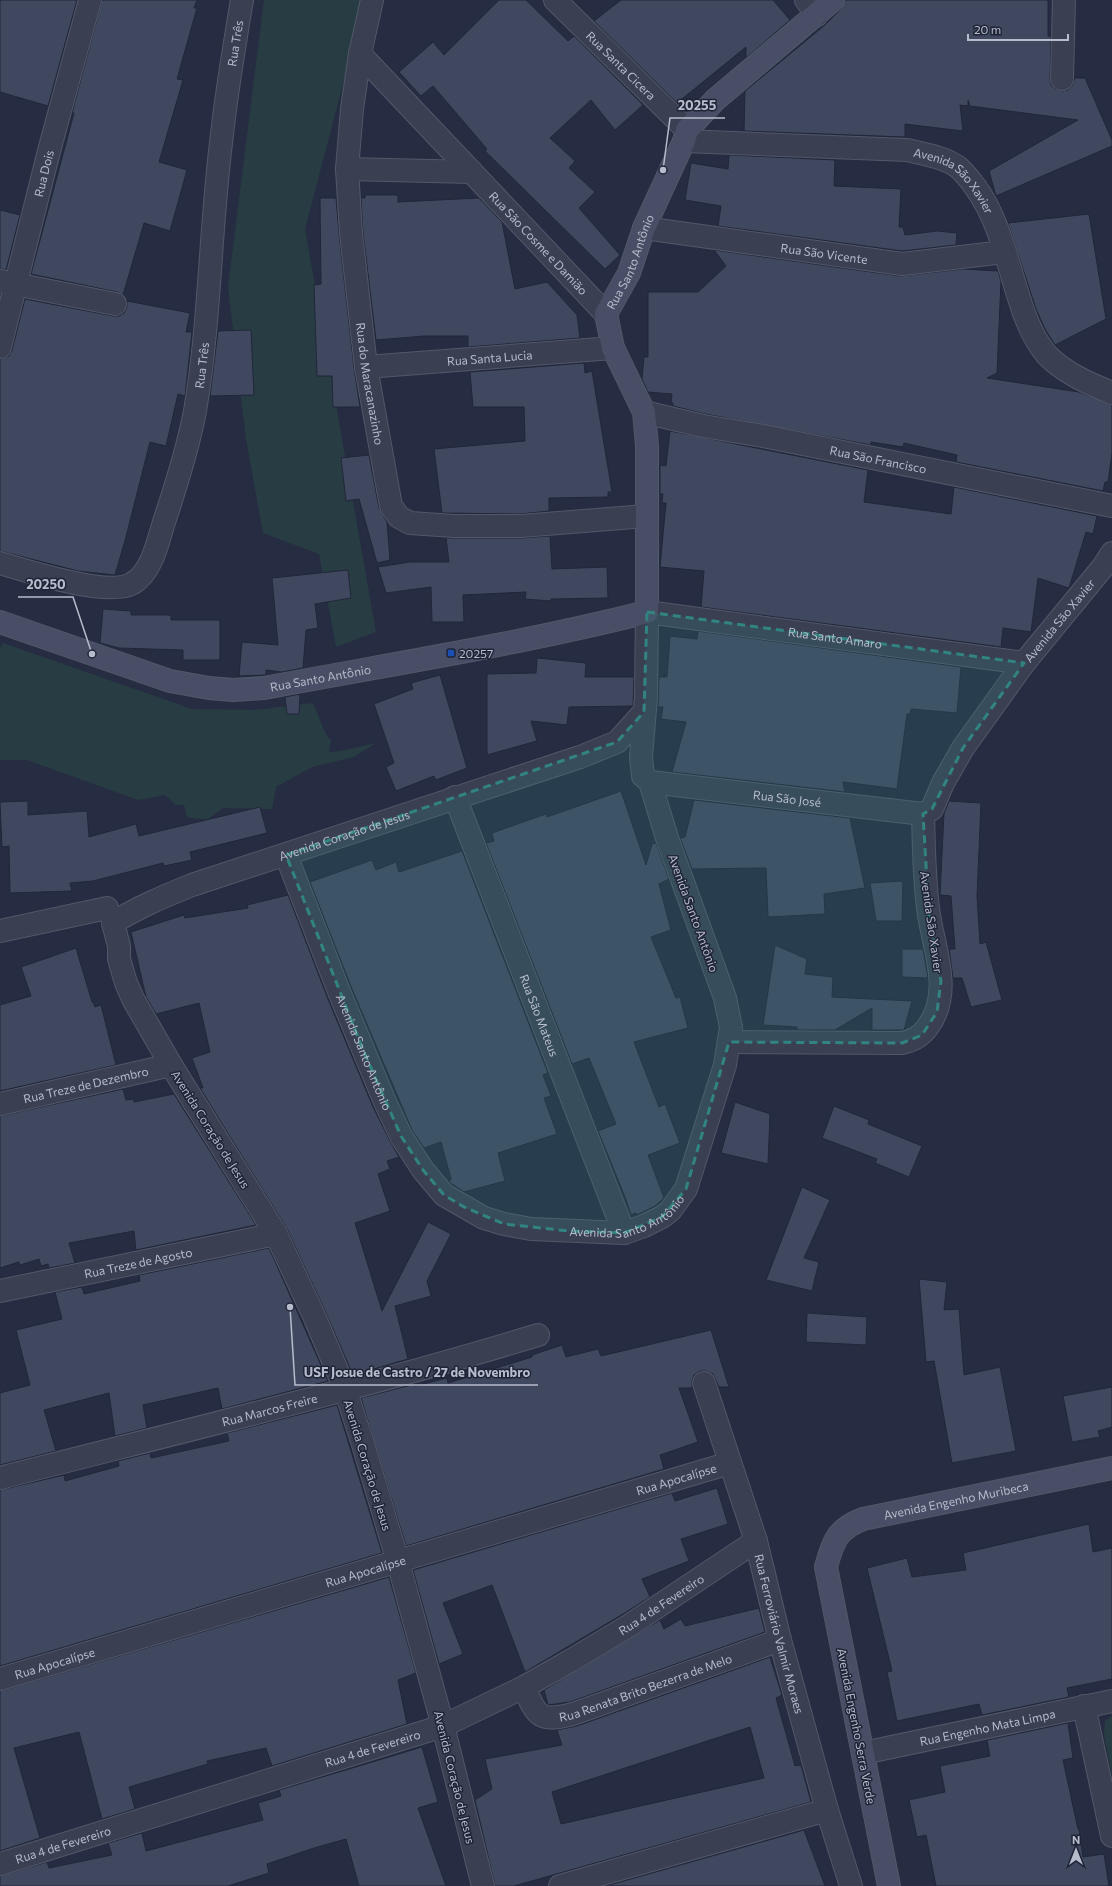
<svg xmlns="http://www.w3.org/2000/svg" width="1112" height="1886" viewBox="0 0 1112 1886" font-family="Commissioner,sans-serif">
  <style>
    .green { fill: #283c43 }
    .building { fill: #404860; stroke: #212739; fill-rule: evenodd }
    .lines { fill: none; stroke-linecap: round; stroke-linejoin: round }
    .minor-casing { stroke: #525869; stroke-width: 24 }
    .secondary-casing { stroke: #525869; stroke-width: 24 }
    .minor { stroke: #3a4052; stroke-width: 22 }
    .secondary { stroke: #484e65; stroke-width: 22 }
    .marked { fill: #318481; fill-opacity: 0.2; stroke: #318481; stroke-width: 3; stroke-dasharray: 8 5; stroke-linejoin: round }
    .transit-dot { fill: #1a4fb4; stroke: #1f2537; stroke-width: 1.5 }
    .labels { text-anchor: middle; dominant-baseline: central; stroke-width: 3; stroke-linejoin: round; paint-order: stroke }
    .street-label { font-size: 12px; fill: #b7bccc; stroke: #1f2537 }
    .poi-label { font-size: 12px; fill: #b7bccc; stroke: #1f2537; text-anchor: start }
    .leader { fill: none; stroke: #b7bccc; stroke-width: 1.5 }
    .callout-dot { fill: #b7bccc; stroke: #1f2537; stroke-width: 1.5 }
    .callout-label { font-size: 13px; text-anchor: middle; font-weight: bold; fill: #b7bccc; stroke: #1f2537; stroke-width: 3; stroke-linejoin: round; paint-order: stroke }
  </style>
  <rect width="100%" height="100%" fill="#262d42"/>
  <g class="green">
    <polygon points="264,0 365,0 305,229 376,632 336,647 319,554 263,533 246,439 228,287"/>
    <polygon points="3,643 192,709 255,710 313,703 325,732 331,741 329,752 341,751 376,743 354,757 312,767 276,787 272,809 223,808 207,820 187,817 184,805 176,805 165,795 138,800 27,760 0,760 0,648"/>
    <polygon points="1112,1716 1112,1775 1104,1735 1105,1721"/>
  </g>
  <g class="building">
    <polygon points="0,0 77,0 48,106 0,92"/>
    <polygon points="102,0 197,0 194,8 197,8 177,79 183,80 159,162 187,170 170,231 144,223 123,295 117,292 31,274 74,113 72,113"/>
    <polygon points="499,0 526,0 568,41 574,36 643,105 615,130 591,100 550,138 575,161 569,168 595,192 579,208 620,255 605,269 485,151 487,149 433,86 421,96 399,72 433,42 444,55"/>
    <polygon points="621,0 773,0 790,20 746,58 746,47 677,103 594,21"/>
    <polygon points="845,0 1048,0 1048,36 1051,36 1050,79 1051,85 1055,89 1062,91 1068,90 1072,86 1075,78 1085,78 1112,140 1112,146 996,196 989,171 1078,120 970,106 968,100 968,106 960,105 963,131 905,124 905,137 744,131 745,91 825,25 841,9"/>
    <polygon points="729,155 835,160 834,186 901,189 899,227 903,227 905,235 937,231 957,233 956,245 902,251 718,226 721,206 685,200 691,163 728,169"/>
    <polygon points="365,195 398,195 398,202 479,198 502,222 515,289 547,282 577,315 580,338 468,347 468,336 424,336 376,340 363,232 361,198 365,198"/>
    <polygon points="320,198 336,198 339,234 354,368 360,407 333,407 332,376 317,376 314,285 321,284"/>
    <polygon points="0,210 20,215 6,270 0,269"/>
    <polygon points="1089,214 1106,319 1055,345 1045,329 1036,309 1008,223"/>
    <polygon points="714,250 900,276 963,269 998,271 1001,281 997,373 987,378 1079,392 1112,405 1112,453 1108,482 1105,482 1103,491 956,462 957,455 904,443 903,447 871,442 871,445 705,414 673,406 673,403 671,403 672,394 648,392 642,379 644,357 648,357 648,292 698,292 726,266"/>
    <polygon points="25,299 113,316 119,316 124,313 127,307 127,301 190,313 186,332 192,332 185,396 178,394 166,446 150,442 126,537 115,575 78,571 0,551 0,359 9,356 12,350"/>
    <polygon points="251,330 254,395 210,396 218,331"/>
    <polygon points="584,363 585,373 592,371 612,492 608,492 608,497 549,498 549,511 520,514 442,513 434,449 525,441 524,407 473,407 470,372"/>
    <polygon points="670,431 868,470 864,502 951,514 954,487 1097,516 1093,534 1086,532 1069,588 1038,578 1031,632 1003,628 1001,647 701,607 704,571 660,567 666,503 662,503 663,494 660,494 660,465 666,466"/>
    <polygon points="369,455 379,508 387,522 390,560 377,563 359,499 346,501 341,458"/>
    <polygon points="550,536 552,569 607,567 608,598 551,599 551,601 525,599 526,592 463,595 464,622 432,622 431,587 386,593 378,567 410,562 449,562 446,538 521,538"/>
    <polygon points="348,570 351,598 315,604 318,628 306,630 303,668 282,672 266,670 266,675 239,676 242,642 278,645 272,578"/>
    <polygon points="103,609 131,611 131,615 171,615 171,620 220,620 220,660 183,660 183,650 119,648 100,643"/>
    <polygon points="698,631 961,667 957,713 911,709 910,714 907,714 897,789 843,782 845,792 672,772 686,722 661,719 663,707 658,707 659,677 667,677 670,636 697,639"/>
    <polygon points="537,658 586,663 585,677 634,677 633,706 569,707 567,725 531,721 537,741 487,755 487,674 536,673"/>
    <polygon points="440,675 467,768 436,780 434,776 396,791 386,767 394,763 374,704 413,689 411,683"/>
    <polygon points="300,694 299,714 287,714 285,697"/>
    <polygon points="621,791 646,865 652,844 656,843 669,879 659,884 671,930 651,937 676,998 680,997 688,1028 634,1042 659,1107 665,1104 680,1143 648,1155 664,1198 655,1206 637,1215 636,1213 631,1215 625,1197 598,1131 616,1124 589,1058 572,1064 486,843 494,841 492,833 546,814 547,817"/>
    <polygon points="694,800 850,818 865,888 824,894 825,914 768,917 766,868 692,869 680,838 685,837"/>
    <polygon points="28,801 28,815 87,811 89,837 136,824 139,836 260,807 267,833 190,852 192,860 164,866 163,863 93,881 70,883 72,891 10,893 9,846 2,847 0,802"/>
    <polygon points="949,801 981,803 977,896 980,944 986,942 1002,1000 971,1007 962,978 953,978 949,949 955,949 951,896 940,895 944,813"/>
    <polygon points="462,851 548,1073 543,1075 551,1096 544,1098 557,1134 498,1153 505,1181 464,1192 449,1182 451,1179 441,1142 424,1148 412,1130 352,989 310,882 372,860 376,870 396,862 399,872"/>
    <polygon points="903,881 902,921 876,921 870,883"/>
    <polygon points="288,895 328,999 373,1107 390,1141 399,1157 387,1161 390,1169 378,1174 390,1211 355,1223 382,1311 428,1222 451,1234 427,1281 431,1296 395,1306 408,1359 353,1375 326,1313 287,1229 200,1088 203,1088 192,1058 210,1052 199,1003 156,1014 146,997 131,932 184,915 185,918 248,908 247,905"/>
    <polygon points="775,945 807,959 805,974 833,977 832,997 912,1001 904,1030 872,1030 872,1008 835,1030 797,1030 797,1027 763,1025"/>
    <polygon points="76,948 92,1002 93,1002 95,1007 101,1005 116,1065 0,1091 0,1005 31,996 21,967"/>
    <polygon points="902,949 923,949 928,978 902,977"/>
    <polygon points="123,1089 126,1100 134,1099 134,1102 174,1094 256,1225 136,1250 134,1231 69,1243 75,1263 49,1268 48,1264 41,1266 39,1259 20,1265 19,1262 0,1268 0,1116"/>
    <polygon points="735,1102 770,1114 768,1164 721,1153"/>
    <polygon points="834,1106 869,1120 868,1124 922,1146 909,1177 875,1163 877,1159 822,1138"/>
    <polygon points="802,1187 830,1200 804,1258 819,1262 812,1291 766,1280"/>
    <polygon points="269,1248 328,1381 222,1409 218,1388 143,1405 147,1428 115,1436 109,1393 44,1410 56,1451 0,1465 0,1393 30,1385 16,1330 62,1319 55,1292 82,1287 84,1294 140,1281 139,1275"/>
    <polygon points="919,1279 947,1282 944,1310 959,1309 964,1375 1000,1367 1016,1451 952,1463 934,1361 926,1362"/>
    <polygon points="807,1313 867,1317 866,1345 806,1342"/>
    <polygon points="711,1330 729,1387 719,1387 713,1374 706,1371 700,1371 694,1375 692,1381 692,1388 679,1388 698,1442 660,1455 664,1469 406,1546 361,1398 415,1384 415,1386 447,1378 448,1383 532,1357 532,1355 562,1345 566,1357 598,1349 601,1356"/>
    <polygon points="1112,1387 1112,1427 1098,1431 1100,1437 1072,1442 1063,1396"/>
    <polygon points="337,1405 382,1553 0,1666 0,1490 64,1475 65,1481 119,1466 118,1461 150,1453 151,1458 229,1441 227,1433"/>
    <polygon points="717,1488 728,1524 681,1539 689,1561 642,1579 650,1597 623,1614 525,1672 492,1585 443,1603 463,1654 439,1664 413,1570 672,1493 675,1501"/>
    <polygon points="1089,1524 1093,1552 1112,1548 1112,1679 1067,1688 1069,1697 982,1715 979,1704 897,1721 887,1672 892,1671 867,1568 907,1558 912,1577 966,1570 963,1553"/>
    <polygon points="389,1577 416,1673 398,1680 407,1724 272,1766 266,1748 207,1761 208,1764 129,1787 135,1809 102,1819 79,1732 14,1748 40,1838 0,1851 0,1691"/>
    <polygon points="759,1608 765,1632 570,1702 548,1705 544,1690 660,1620 664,1629 681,1619 685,1626"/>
    <path d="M770,1657L782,1695L776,1698L795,1766L801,1765L811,1802L514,1886H495L475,1800L492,1789L485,1759L562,1745L557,1730L577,1726ZM750,1727L764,1778L561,1824L552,1792Z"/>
    <polygon points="1068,1723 1073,1758 1063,1760 1078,1829 1079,1829 1083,1857 1104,1854 1109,1886 936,1886 926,1835 917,1837 909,1800 945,1792 940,1766 990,1756 987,1740"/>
    <polygon points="422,1747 438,1802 418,1808 446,1886 359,1886 346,1839 314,1848 267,1864 269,1873 228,1886 0,1886 0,1876 47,1862 49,1868 112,1855 108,1843 142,1833 146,1851 263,1820 258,1803 281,1796 279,1790"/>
    <polygon points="804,1830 825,1886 606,1886"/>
  </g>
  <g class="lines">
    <defs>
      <g id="minor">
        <path id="s1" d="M372,0L360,54L352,109L347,169L351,233L366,367L391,506L399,517L410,523L454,526H521L646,516"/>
        <path id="s2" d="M555,0L687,130"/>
        <polyline points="806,0 817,15"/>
        <path id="s3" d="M360,54L606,314"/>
        <polyline points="1062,79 1064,0"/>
        <path id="s4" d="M684,141L907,150C924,154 944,157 958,167C965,173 971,181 976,188C999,220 1007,261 1019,298C1025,318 1033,339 1047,355C1064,373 1090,384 1112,393"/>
        <polyline points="347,169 472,172"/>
        <path id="s5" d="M644,228L902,264L1004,252"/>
        <polyline points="0,281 115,304"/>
        <path id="s6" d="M0,347L49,151L90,0"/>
        <path id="s7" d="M366,367L613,348"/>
        <path id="s8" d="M644,412L703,426L763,436L1112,506"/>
        <path id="s9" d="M0,563C27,571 110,598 133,583C152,572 158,541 164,522C176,486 188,448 195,411C210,322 210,232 221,143C226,95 234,47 242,0"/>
        <path id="s10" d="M650,782L923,814"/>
        <path id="s11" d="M455,797L624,1233"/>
        <path id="s12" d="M286,855L340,994L385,1102L401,1136L423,1170L444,1195L484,1218L504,1224L531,1229L624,1233L644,1226L662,1217L670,1211L686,1189L725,1065L731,1027L725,998L667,838L650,782L643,776L641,757L646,697L647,612L1024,663"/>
        <polyline points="0,931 107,908"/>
        <path id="s13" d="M729,1042L902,1043C913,1041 920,1037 927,1028C953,994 935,953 929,915C924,882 924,848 923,814L932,809L943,783L963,748L1024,663L1103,567L1112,553"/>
        <path id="s14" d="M0,1104L171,1065"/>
        <path id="s15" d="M0,1291L276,1234"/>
        <path id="s16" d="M704,1383L756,1541L780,1640L827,1810L851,1886"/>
        <path id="s17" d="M0,1478C180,1432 360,1389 538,1335"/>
        <path id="s18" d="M0,1679L730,1463"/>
        <path id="s19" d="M524,1687C537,1718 540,1722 573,1714L780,1640"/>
        <polyline points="1084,1706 1112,1836"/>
        <path id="s20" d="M863,1753L1112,1701"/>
        <path id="s21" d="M0,1864L443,1726L524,1687L570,1661L630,1625L756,1541"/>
        <path id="s22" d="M483,1886L443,1726L398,1562L363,1444L345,1389L315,1318L276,1234L171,1065L133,999L126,983L119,959V946L113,923C138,907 165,896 192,885L580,757L617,742L644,712"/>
        <polyline points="560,1886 827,1810"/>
      </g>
      <g id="secondary">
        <path id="s23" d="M0,622L170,681L209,688L233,690L264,688C392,664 520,644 647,612V446L644,412L613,348L606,314L629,273L644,228L684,141L687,130L715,100L833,0"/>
        <path id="s24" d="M889,1886L826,1567C833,1541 837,1529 863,1519L1112,1468"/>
      </g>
    </defs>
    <use href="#minor" class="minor-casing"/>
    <use href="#secondary" class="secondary-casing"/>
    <use href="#minor" class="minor"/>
    <use href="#secondary" class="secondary"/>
  </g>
  <path class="marked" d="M647,612L1024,663L963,748L932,809L923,814L929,916L941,981L937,1012L922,1035L902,1043L729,1042L686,1189L662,1217L624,1233L569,1231L504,1224L464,1207L444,1195L423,1170L401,1136L363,1050L286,855L617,742L644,712Z"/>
  <rect class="transit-dot" x="447" y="649" width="8" height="8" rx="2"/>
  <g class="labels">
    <g class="street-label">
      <text stroke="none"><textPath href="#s9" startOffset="692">Rua Três</textPath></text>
      <text stroke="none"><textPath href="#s2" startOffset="93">Rua Santa Cicera</textPath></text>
      <text stroke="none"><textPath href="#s6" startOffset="179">Rua Dois</textPath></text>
      <text stroke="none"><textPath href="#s4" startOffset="282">Avenida São Xavier</textPath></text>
      <text stroke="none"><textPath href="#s3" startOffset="260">Rua São Cosme e Damião</textPath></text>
      <text stroke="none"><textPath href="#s5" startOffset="182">Rua São Vicente</textPath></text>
      <text stroke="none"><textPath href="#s23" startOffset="1029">Rua Santo Antônio</textPath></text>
      <text stroke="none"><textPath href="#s7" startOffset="124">Rua Santa Lucia</textPath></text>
      <text stroke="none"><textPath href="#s9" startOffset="368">Rua Três</textPath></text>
      <text stroke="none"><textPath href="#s1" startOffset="387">Rua do Maracanazinho</textPath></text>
      <text stroke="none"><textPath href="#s8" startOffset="239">Rua São Francisco</textPath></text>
      <text stroke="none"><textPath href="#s13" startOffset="660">Avenida São Xavier</textPath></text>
      <text stroke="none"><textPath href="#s12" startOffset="1433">Rua Santo Amaro</textPath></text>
      <text stroke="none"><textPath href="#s23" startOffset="332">Rua Santo Antônio</textPath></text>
      <text stroke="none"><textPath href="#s10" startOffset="138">Rua São José</textPath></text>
      <text stroke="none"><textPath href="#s22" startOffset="1288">Avenida Coração de Jesus</textPath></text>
      <text transform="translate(694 913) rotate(70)">Avenida Santo Antônio</text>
      <text transform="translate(932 922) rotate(82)">Avenida São Xavier</text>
      <text stroke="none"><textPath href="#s11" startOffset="234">Rua São Mateus</textPath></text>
      <text stroke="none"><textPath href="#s12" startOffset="212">Avenida Santo Antônio</textPath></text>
      <text stroke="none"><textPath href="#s14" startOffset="88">Rua Treze de Dezembro</textPath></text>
      <text transform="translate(211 1129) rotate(58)">Avenida Coração de Jesus</text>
      <text stroke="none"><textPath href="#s12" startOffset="572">Avenida Santo Antônio</textPath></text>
      <text stroke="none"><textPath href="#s15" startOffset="141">Rua Treze de Agosto</textPath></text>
      <text stroke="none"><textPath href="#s17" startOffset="278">Rua Marcos Freire</textPath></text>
      <text transform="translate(368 1465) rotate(73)">Avenida Coração de Jesus</text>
      <text stroke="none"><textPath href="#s18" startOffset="705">Rua Apocalípse</textPath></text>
      <text stroke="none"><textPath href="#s24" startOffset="484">Avenida Engenho Muribeca</textPath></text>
      <text stroke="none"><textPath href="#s18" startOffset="381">Rua Apocalípse</textPath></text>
      <text stroke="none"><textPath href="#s21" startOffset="714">Rua 4 de Fevereiro</textPath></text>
      <text stroke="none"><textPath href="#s16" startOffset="262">Rua Ferroviário Valmir Moraes</textPath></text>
      <text stroke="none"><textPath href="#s18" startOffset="57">Rua Apocalípse</textPath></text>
      <text stroke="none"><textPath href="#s19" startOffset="143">Rua Renata Brito Bezerra de Melo</textPath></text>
      <text transform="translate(857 1726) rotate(79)">Avenida Engenho Serra Verde</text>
      <text stroke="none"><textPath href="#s20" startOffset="127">Rua Engenho Mata Limpa</textPath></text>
      <text stroke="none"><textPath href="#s21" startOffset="390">Rua 4 de Fevereiro</textPath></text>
      <text transform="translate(455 1777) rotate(76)">Avenida Coração de Jesus</text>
      <text stroke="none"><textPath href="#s21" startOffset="66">Rua 4 de Fevereiro</textPath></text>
    </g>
    <g class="poi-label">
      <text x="459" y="653">20257</text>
    </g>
  </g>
  <path class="leader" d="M663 170L670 118H725M92 654L73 597H18M290 1307L295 1385H538"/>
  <g class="callout-dot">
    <circle cx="663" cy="170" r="4"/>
    <circle cx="92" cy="654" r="4"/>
    <circle cx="290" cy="1307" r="4"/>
  </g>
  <g class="callout-label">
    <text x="697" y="110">20255</text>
    <text x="46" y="589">20250</text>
    <text x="417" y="1377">USF Josue de Castro / 27 de Novembro</text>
  </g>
  <g transform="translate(1076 1850)" stroke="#1f2537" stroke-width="3" paint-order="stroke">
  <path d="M0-3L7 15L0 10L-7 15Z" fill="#b7bccc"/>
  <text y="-6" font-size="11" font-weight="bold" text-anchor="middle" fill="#b7bccc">N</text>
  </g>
  <path d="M968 34v6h100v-6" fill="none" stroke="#b7bccc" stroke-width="2"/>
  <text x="974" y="34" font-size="12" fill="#b7bccc" stroke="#1f2537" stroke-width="3" paint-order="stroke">20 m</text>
</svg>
